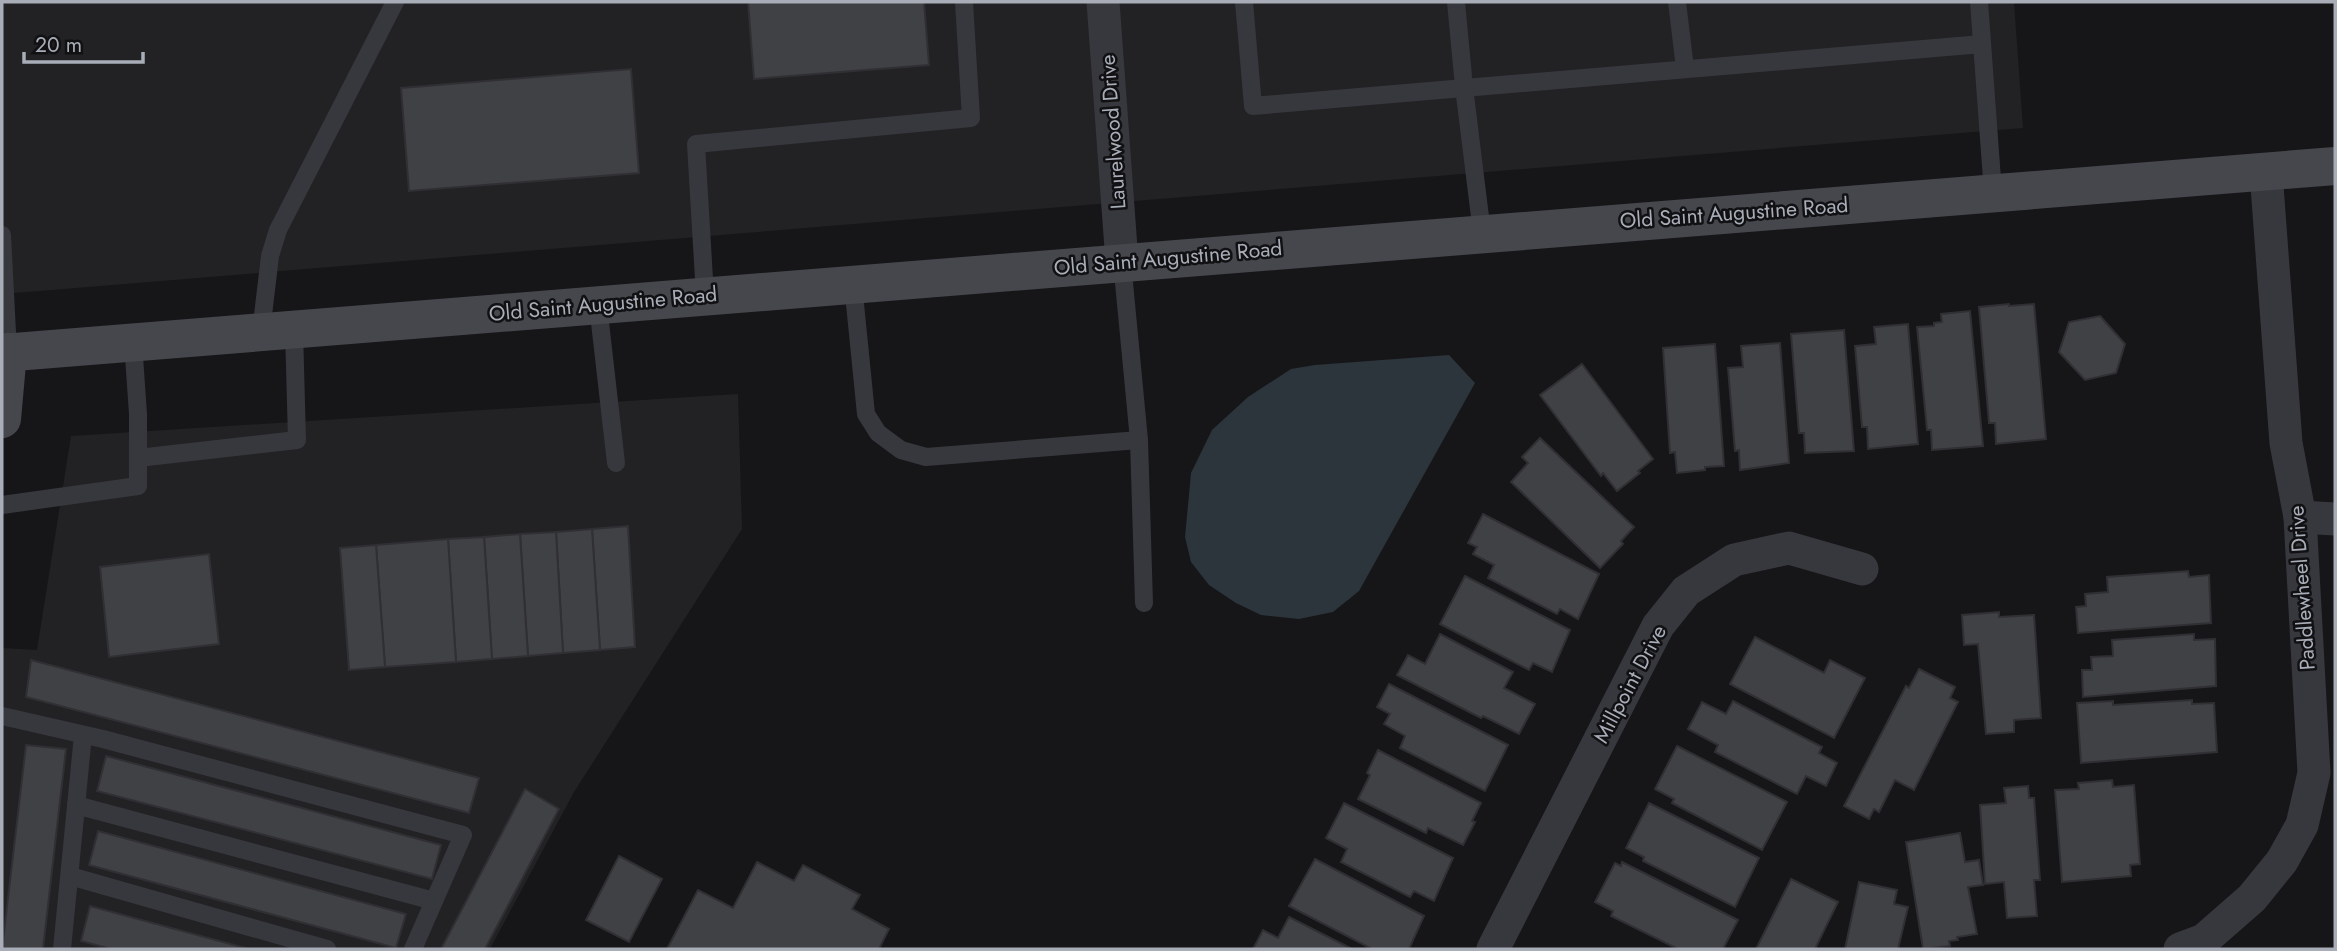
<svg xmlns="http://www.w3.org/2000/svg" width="2337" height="951" viewBox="0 0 2337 951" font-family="Jost,sans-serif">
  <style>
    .built { fill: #222225 }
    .water { fill: #2c353c }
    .building { fill: #404145; stroke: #303034; stroke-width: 2 }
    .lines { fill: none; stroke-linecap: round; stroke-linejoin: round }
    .lane { stroke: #37383d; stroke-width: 18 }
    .street { stroke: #37383d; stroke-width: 33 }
    .secondary { stroke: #45474d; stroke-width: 38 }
    .labels { text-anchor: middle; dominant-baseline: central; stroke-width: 5; stroke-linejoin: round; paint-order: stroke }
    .street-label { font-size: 21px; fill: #a8adb8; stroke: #111113 }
  </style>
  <rect width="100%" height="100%" fill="#161618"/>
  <g class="built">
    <polygon points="2,2 2014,2 2023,128 2,294"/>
    <polygon points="738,394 742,529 574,792 490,949 2,949 2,648 37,650 71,436"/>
  </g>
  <polygon class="water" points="1449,355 1475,383 1359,591 1333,612 1299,619 1261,615 1236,603 1209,585 1191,562 1185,537 1191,473 1212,430 1248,397 1291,369 1315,365"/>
  <g class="building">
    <polygon points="748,2 924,2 929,65 754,79"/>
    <polygon points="631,69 639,173 409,191 401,88"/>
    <polygon points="2009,304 2009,306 2034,304 2046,439 1996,444 1995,423 1989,423 1979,307"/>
    <polygon points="1970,311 1983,446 1932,450 1931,430 1927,430 1917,327 1934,326 1934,323 1942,322 1941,314"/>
    <polygon points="2100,316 2125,344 2116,373 2085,380 2059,352 2069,322"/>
    <polygon points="1908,324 1918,444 1868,449 1867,427 1862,427 1855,346 1876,344 1874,327"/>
    <polygon points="1844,330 1854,451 1805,453 1804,433 1799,433 1791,334"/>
    <polygon points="1780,343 1789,463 1740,470 1739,450 1735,451 1728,368 1743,367 1741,346"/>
    <polygon points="1715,344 1724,466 1705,467 1705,470 1677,473 1675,452 1670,453 1663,348"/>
    <polygon points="1582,364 1653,459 1638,471 1640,473 1617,491 1603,473 1601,476 1540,395"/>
    <polygon points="1540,438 1634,527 1621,541 1623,544 1600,568 1511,482 1528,463 1522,457"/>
    <polygon points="1483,514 1599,574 1578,619 1560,609 1557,614 1488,578 1494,565 1473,554 1477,547 1468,543"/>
    <polygon points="628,526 635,647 600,650 592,529"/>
    <polygon points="592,529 600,650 563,653 556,532"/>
    <polygon points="556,532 563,653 528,656 520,534"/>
    <polygon points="520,534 528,656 492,659 484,537"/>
    <polygon points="484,537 492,659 456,662 448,539"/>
    <polygon points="448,539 456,662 385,667 376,545"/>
    <polygon points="376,545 385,667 349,670 340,548"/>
    <polygon points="209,554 219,644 109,657 100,567"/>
    <polygon points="2188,571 2189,577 2209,575 2211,623 2078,633 2076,607 2086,606 2085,594 2108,592 2107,577"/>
    <polygon points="1465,576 1570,630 1552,672 1533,663 1529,670 1440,624"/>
    <polygon points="1999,612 1999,617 2034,615 2041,718 2014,720 2014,732 1986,734 1978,644 1964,645 1962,615"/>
    <polygon points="1440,634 1513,672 1504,688 1535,704 1519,734 1483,716 1481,718 1397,675 1408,655 1425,664"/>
    <polygon points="2194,634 2194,640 2215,639 2216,686 2083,697 2082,670 2092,670 2091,657 2113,656 2112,640"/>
    <polygon points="1755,637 1824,673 1830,660 1865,678 1834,738 1730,684"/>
    <polygon points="31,660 479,778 469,813 26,697"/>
    <polygon points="1919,669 1955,687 1950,698 1958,702 1914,790 1895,780 1879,812 1874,809 1869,819 1844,806 1906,686 1909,688"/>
    <polygon points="1389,684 1508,745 1485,791 1400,748 1405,736 1384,724 1390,714 1377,707"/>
    <polygon points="2192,700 2192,704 2214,703 2217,752 2081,763 2077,703 2113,701 2113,705"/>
    <polygon points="1733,701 1822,747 1819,753 1837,763 1826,786 1806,776 1797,794 1715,752 1718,745 1688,729 1702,702 1726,714"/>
    <polygon points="26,745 66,749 43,949 2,949"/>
    <polygon points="1677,746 1787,802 1762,850 1672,803 1674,799 1655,789"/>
    <polygon points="1378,750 1481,803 1472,821 1475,822 1463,845 1428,828 1426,833 1358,799 1370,775 1367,773"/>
    <polygon points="106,756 441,845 432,879 97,791"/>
    <polygon points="2112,780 2113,787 2134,785 2140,864 2130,865 2131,876 2062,882 2055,790 2079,789 2078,783"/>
    <polygon points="2028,786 2029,798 2034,798 2040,880 2034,880 2037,916 2007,918 2004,882 1985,884 1980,805 2006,803 2004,788"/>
    <polygon points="525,789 559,809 485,949 441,949"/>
    <polygon points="1344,803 1453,858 1434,901 1414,891 1410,897 1341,862 1347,849 1326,838"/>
    <polygon points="1649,803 1759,858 1735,907 1643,861 1644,857 1626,848"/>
    <polygon points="98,831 406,914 396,948 89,865"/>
    <polygon points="1960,833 1965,862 1979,860 1983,885 1968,887 1977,934 1957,937 1958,940 1949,941 1950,946 1923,949 1906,842"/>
    <polygon points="619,856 662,879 629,942 586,920"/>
    <polygon points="1315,859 1424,916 1409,949 1372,949 1289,906"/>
    <polygon points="757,862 794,881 803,865 860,895 852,909 889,929 879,949 667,949 698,890 733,908"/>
    <polygon points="1622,862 1738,920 1723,949 1678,949 1611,916 1613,911 1595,902 1615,863 1621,866"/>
    <polygon points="1791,879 1838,902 1815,949 1756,949"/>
    <polygon points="1859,882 1897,890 1894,904 1908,907 1898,949 1845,949"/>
    <polygon points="90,906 249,949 111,949 81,941"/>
    <polygon points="1289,917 1352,949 1253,949 1263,930 1278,938"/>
  </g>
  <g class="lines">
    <g class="lane">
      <polyline points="1244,2 1253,106 1982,44"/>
      <polyline points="1456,2 1464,87 1482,233"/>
      <polyline points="1677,2 1685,68"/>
      <polyline points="1979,2 1993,193"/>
      <polyline points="2,235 8,352"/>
      <polyline points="1122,262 1139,440 1144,603"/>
      <polyline points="853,284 866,414 878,433 901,450 926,457 1139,440"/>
      <polyline points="705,296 696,144 971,118 964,2"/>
      <polyline points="598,305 616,463"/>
      <polyline points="261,332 270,256 278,230 395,2"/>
      <polyline points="138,458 297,440 294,330"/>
      <polyline points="2,505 138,486 138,414 133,342"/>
      <polyline points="2,716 103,739 463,835 413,949"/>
      <polyline points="76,805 434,901"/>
      <polyline points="70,876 327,949"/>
      <polyline points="62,949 83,735"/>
    </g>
    <g class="street">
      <polyline points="1103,2 1122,262"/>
      <polyline points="2300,517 2335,519"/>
      <polyline points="1493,949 1658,626 1686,591 1734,560 1789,548 1862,569"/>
      <polyline points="2180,949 2204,940 2252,898 2282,861 2302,825 2314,773 2300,517 2286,443 2266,172"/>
    </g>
    <g class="secondary">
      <polyline points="2,353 2335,166"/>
      <polyline points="2,419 8,352"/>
    </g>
  </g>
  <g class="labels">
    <g class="street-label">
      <text transform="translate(1113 132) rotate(-94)">Laurelwood Drive</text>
      <text transform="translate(1734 213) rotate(-4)">Old Saint Augustine Road</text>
      <text transform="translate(1168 258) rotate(-5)">Old Saint Augustine Road</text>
      <text transform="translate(603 304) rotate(-5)">Old Saint Augustine Road</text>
      <text transform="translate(2302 588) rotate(-94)">Paddlewheel Drive</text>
      <text transform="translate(1630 684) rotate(-62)">Millpoint Drive</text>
    </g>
  </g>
  <rect width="2337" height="951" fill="none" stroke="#a8adb8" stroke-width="7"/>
  <path d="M24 52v10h119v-10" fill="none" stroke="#a8adb8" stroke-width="3.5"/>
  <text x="35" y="52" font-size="21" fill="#a8adb8" stroke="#111113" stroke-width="5" paint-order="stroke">20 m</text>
</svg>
